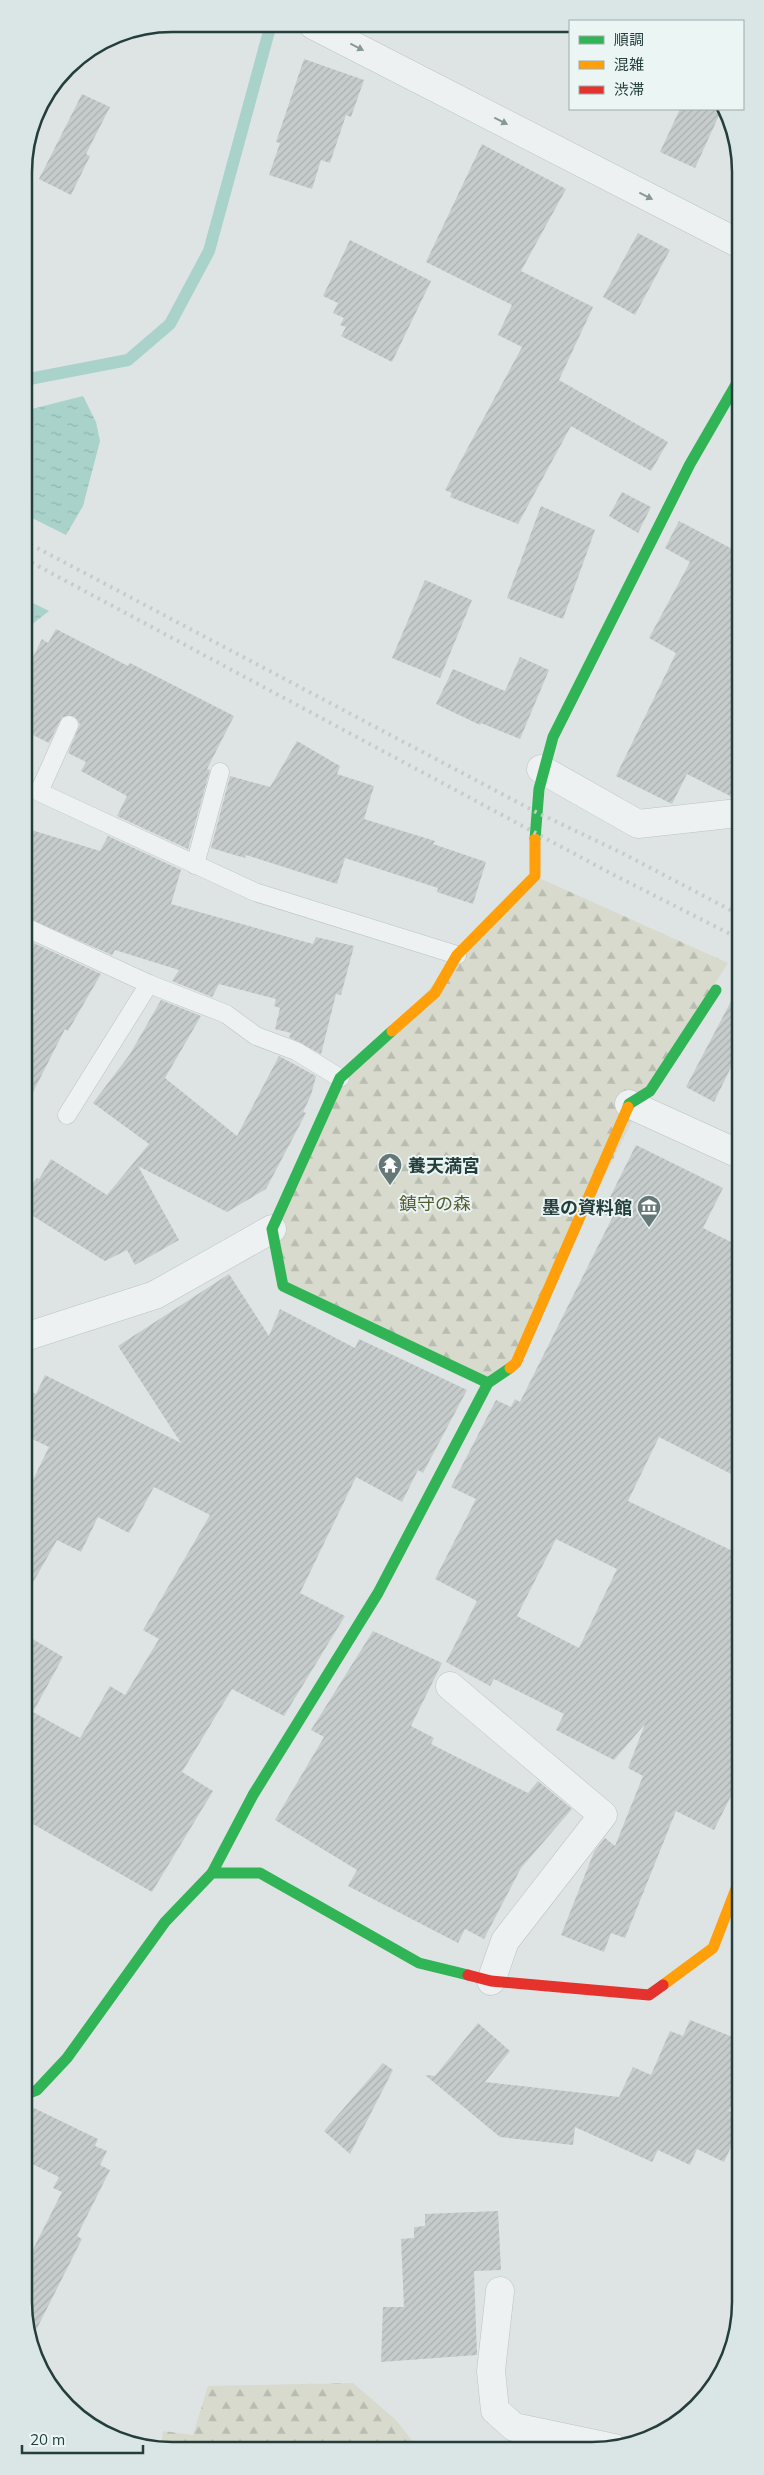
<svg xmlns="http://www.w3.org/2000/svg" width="764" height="2475" viewBox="0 0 764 2475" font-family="Mulish,'Noto Sans JP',sans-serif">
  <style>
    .forest { fill: url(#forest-firs) }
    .water { fill: url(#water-ripples) }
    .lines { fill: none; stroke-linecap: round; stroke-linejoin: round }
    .stream { stroke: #a9d2cb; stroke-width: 12 }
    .building { fill: url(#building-hatch); fill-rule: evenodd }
    .lane-casing { stroke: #bcc2c2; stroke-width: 19 }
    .street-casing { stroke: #bcc2c2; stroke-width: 29 }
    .lane { stroke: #edf1f1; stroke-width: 18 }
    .street { stroke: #edf1f1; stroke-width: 28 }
    .fast { stroke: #30b455; stroke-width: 11 }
    .slow { stroke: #ff9f0a; stroke-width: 11 }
    .jam { stroke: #e5322d; stroke-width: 11 }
    .rail { stroke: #c6cccb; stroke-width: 4; stroke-dasharray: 2.5 5; stroke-linecap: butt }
    .oneway { fill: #889896 }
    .labels { text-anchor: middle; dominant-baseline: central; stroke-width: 4; stroke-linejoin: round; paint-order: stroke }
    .poi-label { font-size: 18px; font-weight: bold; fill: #243e3c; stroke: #eaf5f4; text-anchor: start }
    .park-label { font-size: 18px; fill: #575b30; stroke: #eaf5f4 }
    .rim { fill: none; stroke: #243e3c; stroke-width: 2.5 }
  </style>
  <defs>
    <pattern id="forest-firs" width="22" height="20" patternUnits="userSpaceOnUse" patternTransform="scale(1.25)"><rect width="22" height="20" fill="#d7dacd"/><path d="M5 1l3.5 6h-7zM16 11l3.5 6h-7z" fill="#b8bcb1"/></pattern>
    <pattern id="water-ripples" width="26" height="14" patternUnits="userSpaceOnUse" patternTransform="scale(1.25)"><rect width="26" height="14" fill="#a9d2cb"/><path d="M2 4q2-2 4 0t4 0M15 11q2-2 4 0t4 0" fill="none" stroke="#91b5af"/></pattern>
    <pattern id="building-hatch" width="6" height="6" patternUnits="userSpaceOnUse" patternTransform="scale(1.25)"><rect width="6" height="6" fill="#c6cccc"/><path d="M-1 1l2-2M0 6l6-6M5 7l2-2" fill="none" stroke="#aab0b0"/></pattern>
  </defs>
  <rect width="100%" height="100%" fill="#dee4e4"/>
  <g class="forest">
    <polygon points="537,877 728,963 648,1089 513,1362 488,1381 285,1285 275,1229 342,1080"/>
    <polygon points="353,2383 395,2419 418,2448 161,2448 163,2431 193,2435 208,2386"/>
  </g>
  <g class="water">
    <polygon points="83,396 96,422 100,441 83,506 66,535 24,514 24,411"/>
    <polygon points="25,599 49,611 25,630"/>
  </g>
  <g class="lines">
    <polyline class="stream" points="24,380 128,360 170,324 209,251 271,24"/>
  </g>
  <g class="building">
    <polygon points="304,59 364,80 351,117 346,115 330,163 321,160 312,189 269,175 280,143 276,142"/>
    <polygon points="82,94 110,107 86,154 90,156 71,195 39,179"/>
    <polygon points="680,109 722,109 695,168 660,152"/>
    <polygon points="482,144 566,189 521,271 593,307 559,380 668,442 651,471 571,426 518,524 450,497 452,493 445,490 522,347 498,335 512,305 426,262"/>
    <polygon points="638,233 670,250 635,315 603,297"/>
    <polygon points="350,240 431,281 392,362 341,336 346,327 340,325 344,318 333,313 338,303 323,296"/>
    <polygon points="622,492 651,507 638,533 609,516"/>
    <polygon points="541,506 595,530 563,619 507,598"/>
    <polygon points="679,521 738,552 738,798 734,798 687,774 672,804 616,776 676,653 649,638 690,562 665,548"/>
    <polygon points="425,580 472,600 440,678 392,658"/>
    <polygon points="56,629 128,666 130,663 234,716 207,769 210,770 188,849 117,816 127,796 81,771 86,762 68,753 80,724 74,716 62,717 49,743 25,731 25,673 42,639 48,643"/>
    <polygon points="520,657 549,670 520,739 481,723 480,725 436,704 453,669 505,691"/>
    <polygon points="297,741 340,766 337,774 374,786 364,819 435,841 433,844 486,862 473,904 437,892 438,888 345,858 337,884 246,855 245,858 211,848 230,776 270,787"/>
    <polygon points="25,828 100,851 108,836 181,870 171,904 313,944 316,937 354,946 341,995 336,994 321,1054 289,1037 291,1033 275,1029 280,1008 274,1006 276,999 219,984 212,997 172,981 179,970 115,950 112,955 25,917"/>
    <polygon points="25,939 101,974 68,1031 65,1029 25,1108 25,1031 35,1011 25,1005"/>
    <polygon points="738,988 738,1053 714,1102 686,1087"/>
    <polygon points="161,1000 201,1016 165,1078 237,1136 279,1056 316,1076 311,1095 303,1112 306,1113 266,1189 227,1212 138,1166 179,1240 135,1265 127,1250 105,1261 25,1211 25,1194 37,1178 39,1179 51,1159 107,1195 149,1144 93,1103 130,1054"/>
    <path d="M636,1145L723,1188L703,1228L739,1246V1478L659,1437L628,1501L739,1554V1780L714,1830L676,1811L625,1938L611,1933L604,1952L561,1935L594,1852L605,1838L615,1846L643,1776L628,1768L645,1724L614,1760L556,1730L564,1714L494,1679L490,1686L446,1662L477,1601L435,1579L476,1499L451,1487L496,1400L511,1407L515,1399L520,1402L612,1218L602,1213ZM556,1539L617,1569L579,1648L517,1616Z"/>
    <polygon points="229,1274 269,1336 280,1309 355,1348 359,1339 467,1390 423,1473 418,1470 402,1502 356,1477 300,1593 345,1616 284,1716 232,1689 182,1772 213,1791 152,1892 26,1820 26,1635 63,1657 33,1712 80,1738 110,1686 125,1695 159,1639 143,1630 210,1515 154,1487 129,1533 98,1517 81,1552 57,1540 26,1595 26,1494 49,1447 26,1436 25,1388 36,1394 45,1375 181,1443 118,1346"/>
    <polygon points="373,1631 442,1663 411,1726 434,1738 431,1744 528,1793 538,1781 572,1809 521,1868 484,1939 465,1929 458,1943 348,1886 357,1870 275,1820 324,1737 311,1730"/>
    <polygon points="690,2020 740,2040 740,2084 729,2111 740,2116 740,2128 724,2162 697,2149 690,2165 658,2150 652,2162 575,2127 573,2145 500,2137 425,2075 435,2076 478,2023 510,2051 485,2082 619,2097 633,2067 651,2075 670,2031 683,2036"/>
    <polygon points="383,2063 393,2070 350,2154 324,2131"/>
    <polygon points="34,2108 98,2139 95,2146 107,2151 100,2165 110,2170 77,2236 82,2239 30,2342 27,2331 26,2263 62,2192 53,2188 59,2177 26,2161 26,2109"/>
    <polygon points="498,2211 501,2270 474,2271 477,2355 381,2362 383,2307 404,2307 401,2239 414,2238 414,2227 425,2226 425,2214"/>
  </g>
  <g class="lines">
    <defs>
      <g id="lane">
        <polyline points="69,725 39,792 255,892 457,955"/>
        <polyline points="195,865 220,772"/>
        <polyline points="25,927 149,984 226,1014 256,1036 296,1051 340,1078"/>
        <polyline points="67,1115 149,984"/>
      </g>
      <g id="street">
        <polyline points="313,25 738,243"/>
        <polyline points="541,769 638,824 738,813"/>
        <polyline points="629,1104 739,1154"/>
        <polyline points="25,1337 155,1295 272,1229"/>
        <polyline points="450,1686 603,1815 505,1941 491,1981"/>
        <polyline points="500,2291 491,2371 495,2410 514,2427 614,2448"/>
      </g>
    </defs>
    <use href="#lane" class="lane-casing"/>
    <use href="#street" class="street-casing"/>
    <use href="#lane" class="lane"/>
    <use href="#street" class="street"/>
    <g class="fast">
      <polyline points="535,839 539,789 553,737 690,464 738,381"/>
      <polyline points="392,1031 340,1078 272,1229 283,1286 488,1383"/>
      <polyline points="628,1107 629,1104 650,1091 716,990"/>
      <polyline points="212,1873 253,1795 378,1593 488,1383 510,1368"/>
      <polyline points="26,2094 37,2090 67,2058 165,1922 212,1873 260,1873 419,1963 468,1975"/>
    </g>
    <g class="slow">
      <polyline points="392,1031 435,993 457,955 535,876 535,839"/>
      <polyline points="510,1368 516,1363 628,1107"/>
      <polyline points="663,1985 713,1948 739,1881"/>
    </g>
    <polyline class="jam" points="468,1975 491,1981 649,1995 663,1985"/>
    <g class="rail">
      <polyline points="24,541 536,812 624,854 738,914"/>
      <polyline points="25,559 612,874 738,938"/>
    </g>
  </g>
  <defs><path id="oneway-solid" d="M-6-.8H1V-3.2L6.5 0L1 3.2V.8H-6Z" transform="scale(1.25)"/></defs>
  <g class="oneway">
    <use href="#oneway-solid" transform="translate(357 47) rotate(27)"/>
    <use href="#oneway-solid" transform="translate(501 121) rotate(27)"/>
    <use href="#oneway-solid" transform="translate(646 196) rotate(27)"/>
  </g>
  <defs>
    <symbol id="temple-pin" viewBox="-11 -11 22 30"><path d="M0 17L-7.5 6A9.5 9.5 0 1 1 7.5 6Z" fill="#657877" stroke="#eaf5f4"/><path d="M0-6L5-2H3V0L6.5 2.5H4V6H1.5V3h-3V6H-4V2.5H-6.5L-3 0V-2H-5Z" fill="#fff"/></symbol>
    <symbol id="museum-pin" viewBox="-11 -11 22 30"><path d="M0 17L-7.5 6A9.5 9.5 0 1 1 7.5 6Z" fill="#657877" stroke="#eaf5f4"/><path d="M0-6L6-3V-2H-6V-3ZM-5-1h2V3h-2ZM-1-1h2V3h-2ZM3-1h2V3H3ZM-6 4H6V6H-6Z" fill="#fff"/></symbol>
  </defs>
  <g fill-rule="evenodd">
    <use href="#temple-pin" x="376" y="1151" width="28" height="38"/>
    <use href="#museum-pin" x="635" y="1193" width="28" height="38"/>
  </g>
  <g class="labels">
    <g class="poi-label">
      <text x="408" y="1165">養天満宮</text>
      <text x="632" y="1207" text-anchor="end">墨の資料館</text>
    </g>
    <g class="park-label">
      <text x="435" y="1203">鎮守の森</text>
    </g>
  </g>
  <path d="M0 0H764V2475H0ZM172 32H592A140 140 0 0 1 732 172V2302A140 140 0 0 1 592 2442H172A140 140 0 0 1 32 2302V172A140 140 0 0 1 172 32Z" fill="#dae6e5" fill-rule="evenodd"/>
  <path class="rim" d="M172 32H592A140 140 0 0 1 732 172V2302A140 140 0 0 1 592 2442H172A140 140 0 0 1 32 2302V172A140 140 0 0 1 172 32Z"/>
  <rect x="569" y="20" width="175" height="90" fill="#eaf5f4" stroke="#9bacaa"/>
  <rect x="579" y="36" width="25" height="8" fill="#30b455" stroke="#9bacaa"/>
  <text x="614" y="45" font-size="15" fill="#243e3c">順調</text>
  <rect x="579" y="61" width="25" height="8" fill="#ff9f0a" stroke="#9bacaa"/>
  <text x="614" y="70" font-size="15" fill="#243e3c">混雑</text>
  <rect x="579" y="86" width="25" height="8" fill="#e5322d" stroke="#9bacaa"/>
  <text x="614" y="95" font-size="15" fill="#243e3c">渋滞</text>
  <path d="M22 2445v8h121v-8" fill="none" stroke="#243e3c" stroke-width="2.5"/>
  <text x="30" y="2445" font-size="15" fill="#243e3c" stroke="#eaf5f4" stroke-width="4" paint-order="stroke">20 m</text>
</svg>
